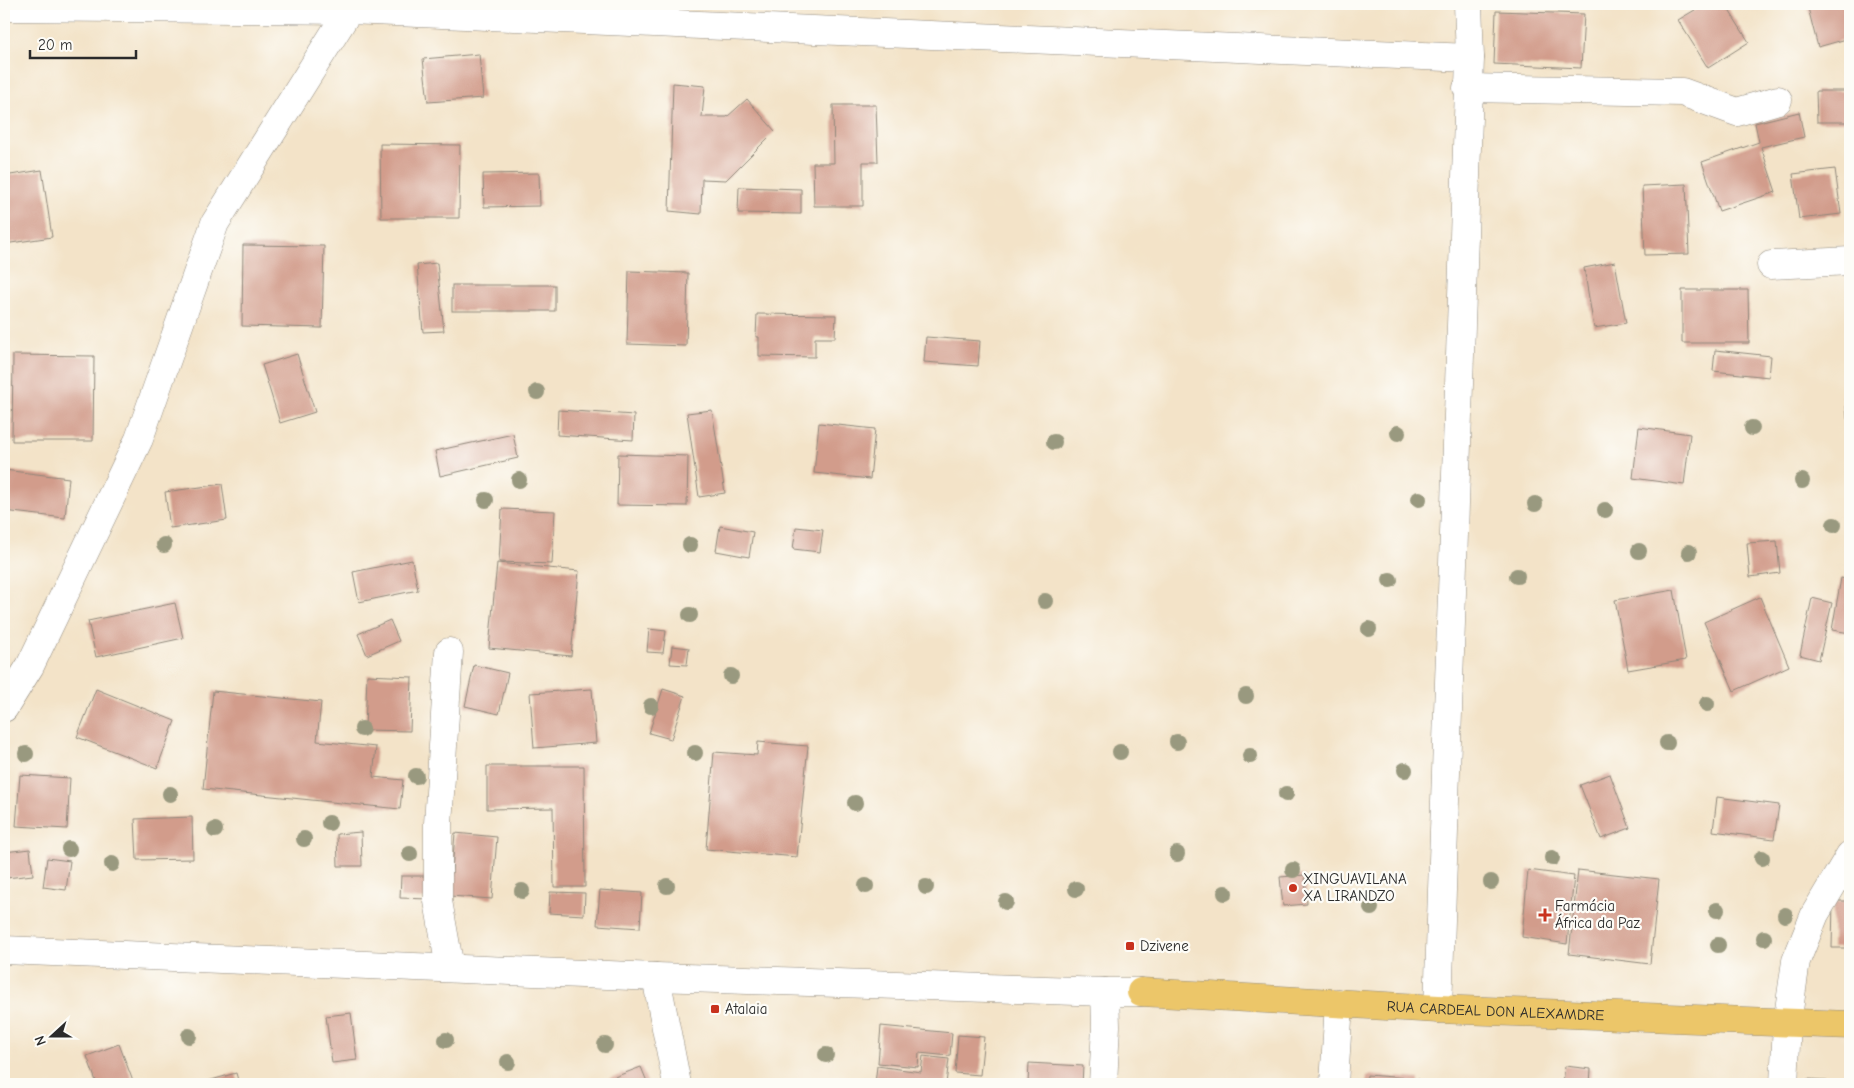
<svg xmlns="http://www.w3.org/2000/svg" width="1854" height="1088" viewBox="0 0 1854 1088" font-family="'Comic Neue',sans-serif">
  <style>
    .building { fill: #d29c8b }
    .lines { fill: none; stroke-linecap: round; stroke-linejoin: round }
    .minor-casing { stroke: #8f877a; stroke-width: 29 }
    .major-casing { stroke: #8f877a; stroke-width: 29 }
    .minor { stroke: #fff; stroke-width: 28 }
    .major { stroke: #ecc669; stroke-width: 28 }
    .tree { fill: #99997f }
    .poi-dot { fill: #c8321e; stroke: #fdfcf7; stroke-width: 2 }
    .labels { text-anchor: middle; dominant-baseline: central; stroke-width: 4.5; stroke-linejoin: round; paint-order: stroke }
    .poi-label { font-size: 15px; fill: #2b2b2b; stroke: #fdfcf7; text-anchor: start }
    .street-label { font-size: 15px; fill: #2b2b2b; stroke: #fdfcf7 }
  </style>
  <rect width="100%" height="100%" fill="#fdfcf7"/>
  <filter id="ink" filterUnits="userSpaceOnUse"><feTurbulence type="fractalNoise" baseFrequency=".02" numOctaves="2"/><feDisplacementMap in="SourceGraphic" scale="10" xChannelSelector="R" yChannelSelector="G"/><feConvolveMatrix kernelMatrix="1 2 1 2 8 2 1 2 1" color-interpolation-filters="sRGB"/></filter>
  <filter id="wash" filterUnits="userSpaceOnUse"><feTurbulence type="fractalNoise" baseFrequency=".0096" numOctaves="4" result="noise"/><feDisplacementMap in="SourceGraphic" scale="20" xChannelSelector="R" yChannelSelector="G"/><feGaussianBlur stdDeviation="1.12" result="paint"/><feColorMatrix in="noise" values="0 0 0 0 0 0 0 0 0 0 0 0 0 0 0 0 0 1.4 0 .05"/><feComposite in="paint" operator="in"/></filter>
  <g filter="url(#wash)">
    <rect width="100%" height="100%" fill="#f3e3c8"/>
    <g id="blocks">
      <g class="building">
        <polygon points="1705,4 1725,4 1749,42 1708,68 1678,20"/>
        <polygon points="1807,4 1850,4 1850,38 1818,47"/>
        <polygon points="1496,11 1584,14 1581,68 1494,64"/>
        <polygon points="479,54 483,98 428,102 423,59"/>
        <polygon points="673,83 705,86 702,117 727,117 747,99 775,131 726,180 702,179 701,214 669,211"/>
        <polygon points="1816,91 1850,91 1850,122 1817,122"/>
        <polygon points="833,105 876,105 878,162 863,162 863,206 814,206 813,163 834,163"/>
        <polygon points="1799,112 1804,137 1761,147 1776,192 1719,211 1702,162 1759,142 1755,123"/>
        <polygon points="380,144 460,145 459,218 381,218"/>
        <polygon points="1835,169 1841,214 1799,219 1793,174"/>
        <polygon points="42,170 52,237 4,244 4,176"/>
        <polygon points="539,173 540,206 484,207 483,174"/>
        <polygon points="1686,184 1689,254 1645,255 1642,186"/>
        <polygon points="739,187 801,189 801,214 738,213"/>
        <polygon points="243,245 324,246 322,328 242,326"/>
        <polygon points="1615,262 1626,323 1594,328 1584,268"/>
        <polygon points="437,263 444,331 423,332 417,265"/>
        <polygon points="629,271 688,273 686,346 627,344"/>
        <rect x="452" y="285" width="103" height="26"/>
        <polygon points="1682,290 1748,290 1749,343 1682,343"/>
        <polygon points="757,314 836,315 835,338 815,338 815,357 759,356 759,337 756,337"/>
        <polygon points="926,337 980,341 978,366 924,362"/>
        <polygon points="1715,350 1771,356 1769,377 1713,371"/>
        <polygon points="297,354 315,412 280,423 262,365"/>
        <polygon points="13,355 94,356 93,441 12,441"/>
        <polygon points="1850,394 1850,419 1847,419 1845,395"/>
        <polygon points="558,410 634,415 633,440 557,435"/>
        <polygon points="712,410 725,493 699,497 687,413"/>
        <polygon points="819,423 875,429 870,479 814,473"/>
        <polygon points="1639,427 1690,434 1684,485 1633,478"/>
        <polygon points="513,434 518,458 440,476 435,451"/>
        <polygon points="618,454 688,456 687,506 617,505"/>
        <polygon points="4,470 69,478 65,518 4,511"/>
        <polygon points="222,484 227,520 170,528 165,492"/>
        <polygon points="502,509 555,511 552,564 499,562"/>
        <polygon points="720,526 753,532 749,557 716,551"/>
        <polygon points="796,527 823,530 820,552 793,549"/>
        <polygon points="1777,541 1780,573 1750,577 1747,543"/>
        <polygon points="412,560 418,590 359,602 353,572"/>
        <polygon points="497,563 579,571 571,656 489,648"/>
        <polygon points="1841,578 1850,580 1850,633 1832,630"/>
        <polygon points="1674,590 1686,660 1628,670 1615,600"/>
        <polygon points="1760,597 1789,666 1734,691 1704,622"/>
        <polygon points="1812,598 1832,603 1819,660 1800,655"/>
        <polygon points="175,603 183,638 96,657 88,621"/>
        <polygon points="390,620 399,641 367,655 358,634"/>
        <polygon points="649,629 666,631 663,653 647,652"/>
        <polygon points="672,646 689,648 687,665 670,664"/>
        <polygon points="474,665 508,673 499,714 465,706"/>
        <polygon points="367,675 412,677 410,731 365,730"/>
        <polygon points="96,689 175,721 157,768 77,737"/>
        <polygon points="592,689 596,743 534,748 530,693"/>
        <polygon points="663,689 685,696 671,739 649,733"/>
        <polygon points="213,691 321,702 317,741 376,747 373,777 403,780 400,809 203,789"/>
        <polygon points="758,742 808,746 797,857 706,849 714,752 757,755"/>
        <polygon points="487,766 584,766 585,887 554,887 553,808 487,809"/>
        <polygon points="1610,774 1630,828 1601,839 1580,785"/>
        <polygon points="20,775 70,778 67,829 16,826"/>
        <polygon points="1717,797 1779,805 1774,839 1713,831"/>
        <polygon points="192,817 193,859 137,860 135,819"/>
        <polygon points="361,832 362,866 338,866 337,834"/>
        <polygon points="455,833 497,837 492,899 450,896"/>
        <polygon points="30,849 33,875 6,878 4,852"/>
        <polygon points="47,858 70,861 66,890 43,887"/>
        <polygon points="1528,870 1574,876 1567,944 1522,937"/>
        <polygon points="1578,870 1659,879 1650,964 1569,954"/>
        <polygon points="1305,875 1307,904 1283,906 1280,877"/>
        <polygon points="401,876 428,876 428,899 400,898"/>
        <polygon points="600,890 642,893 640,928 597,925"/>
        <polygon points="550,892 585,893 584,915 549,913"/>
        <polygon points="1833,901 1850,901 1850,948 1832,948"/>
        <polygon points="351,1013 357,1060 332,1063 326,1016"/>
        <polygon points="881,1026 952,1033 950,1056 919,1053 918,1067 878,1063"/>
        <polygon points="958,1035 984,1037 980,1075 955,1073"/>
        <polygon points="119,1044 134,1084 97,1084 87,1056"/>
        <polygon points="923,1056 949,1059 946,1084 875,1084 877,1066 921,1072"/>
        <polygon points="1029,1063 1083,1066 1082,1084 1028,1084"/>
        <polygon points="1565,1066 1591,1069 1590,1084 1563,1084"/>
        <polygon points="641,1067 648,1084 596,1084"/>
        <polygon points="236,1073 239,1084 197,1084"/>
        <polygon points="1367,1075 1419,1079 1419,1084 1366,1084"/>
        <polygon points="1807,1079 1827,1080 1827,1084 1807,1084"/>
      </g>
    </g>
  </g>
  <g filter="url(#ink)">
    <use href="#blocks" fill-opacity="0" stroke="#8f877a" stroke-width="1"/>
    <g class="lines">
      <defs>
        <g id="minor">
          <polyline points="4,7 349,10 1470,58"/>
          <polyline points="1467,88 1682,92 1737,112 1778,100"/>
          <polyline points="1771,265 1850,261"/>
          <polyline points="449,652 438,824 438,901 450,968"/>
          <polyline points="4,708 30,666 139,439 215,223 349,10 349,4"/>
          <polyline points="4,950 656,977 1105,992 1141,992"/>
          <polyline points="656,977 677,1084"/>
          <polyline points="1438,1009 1470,58 1468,4"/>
          <polyline points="1103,1084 1106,1026 1105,992"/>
          <polyline points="1334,1084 1339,1003"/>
          <polyline points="1784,1084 1787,1024 1796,961 1815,914 1850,855"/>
        </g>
        <g id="major">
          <path id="s1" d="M1141,992L1438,1009L1850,1025"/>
        </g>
      </defs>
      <use href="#minor" class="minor-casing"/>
      <use href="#major" class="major-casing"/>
      <use href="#minor" class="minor"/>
      <use href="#major" class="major"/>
    </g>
    <g class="tree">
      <circle cx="537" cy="392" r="8"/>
      <circle cx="1752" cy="428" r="8"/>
      <circle cx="1398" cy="433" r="8"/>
      <circle cx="1054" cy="442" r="8"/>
      <circle cx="519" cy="480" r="8"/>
      <circle cx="1802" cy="481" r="8"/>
      <circle cx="1419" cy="499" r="8"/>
      <circle cx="486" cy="500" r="8"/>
      <circle cx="1535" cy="504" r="8"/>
      <circle cx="1605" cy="510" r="8"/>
      <circle cx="1834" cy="525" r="8"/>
      <circle cx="164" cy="545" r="8"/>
      <circle cx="690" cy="545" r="8"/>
      <circle cx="1639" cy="551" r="8"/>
      <circle cx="1689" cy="552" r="8"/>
      <circle cx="1517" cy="576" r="8"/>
      <circle cx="1390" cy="580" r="8"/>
      <circle cx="1045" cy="601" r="8"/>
      <circle cx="690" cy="615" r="8"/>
      <circle cx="1369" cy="629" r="8"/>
      <circle cx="731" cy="676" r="8"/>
      <circle cx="1246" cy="696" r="8"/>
      <circle cx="1707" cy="704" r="8"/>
      <circle cx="651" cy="706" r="8"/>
      <circle cx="362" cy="729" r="8"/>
      <circle cx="1177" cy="742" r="8"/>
      <circle cx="1667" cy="743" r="8"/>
      <circle cx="1120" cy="752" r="8"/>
      <circle cx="695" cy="753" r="8"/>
      <circle cx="26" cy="754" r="8"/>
      <circle cx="1250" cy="756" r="8"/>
      <circle cx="1405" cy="770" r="8"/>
      <circle cx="416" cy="776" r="8"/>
      <circle cx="170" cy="794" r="8"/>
      <circle cx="1286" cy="794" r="8"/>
      <circle cx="855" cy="803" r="8"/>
      <circle cx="329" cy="823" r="8"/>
      <circle cx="215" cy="830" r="8"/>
      <circle cx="304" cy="839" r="8"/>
      <circle cx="69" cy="849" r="8"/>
      <circle cx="410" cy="854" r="8"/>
      <circle cx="1177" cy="854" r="8"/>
      <circle cx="1552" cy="858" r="8"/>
      <circle cx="1762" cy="858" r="8"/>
      <circle cx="112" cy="864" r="8"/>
      <circle cx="1293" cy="870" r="8"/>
      <circle cx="1491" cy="882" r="8"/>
      <circle cx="667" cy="886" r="8"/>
      <circle cx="866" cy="886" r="8"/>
      <circle cx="926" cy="887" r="8"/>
      <circle cx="1076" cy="889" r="8"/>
      <circle cx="522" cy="891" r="8"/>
      <circle cx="1225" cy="893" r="8"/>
      <circle cx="1006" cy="902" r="8"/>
      <circle cx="1371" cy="908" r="8"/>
      <circle cx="1717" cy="910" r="8"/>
      <circle cx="1785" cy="915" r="8"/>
      <circle cx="1764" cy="938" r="8"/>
      <circle cx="1718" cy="945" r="8"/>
      <circle cx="189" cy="1036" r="8"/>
      <circle cx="446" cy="1040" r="8"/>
      <circle cx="605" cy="1045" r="8"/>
      <circle cx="826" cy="1055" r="8"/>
      <circle cx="508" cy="1062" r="8"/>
    </g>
  </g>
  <g class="poi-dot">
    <circle cx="1293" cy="888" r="5"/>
    <path d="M1542.5 907.5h5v5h5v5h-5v5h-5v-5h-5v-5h5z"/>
    <rect x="1125" y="941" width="10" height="10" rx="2.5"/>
    <rect x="710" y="1004" width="10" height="10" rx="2.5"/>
  </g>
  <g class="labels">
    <g class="poi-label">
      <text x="1303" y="879">XINGUAVILANA<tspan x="1303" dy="17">XA LIRANDZO</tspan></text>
      <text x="1555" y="906">Farmácia<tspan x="1555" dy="17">África da Paz</tspan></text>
      <text x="1140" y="946">Dzivene</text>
      <text x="725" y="1009">Atalaia</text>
    </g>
    <g class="street-label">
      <text stroke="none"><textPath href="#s1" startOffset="355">RUA CARDEAL DON ALEXAMDRE</textPath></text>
    </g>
  </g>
  <rect width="1854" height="1088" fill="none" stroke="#fdfcf7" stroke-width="20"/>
  <g transform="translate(52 1036) rotate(249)" stroke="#fdfcf7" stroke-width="4" paint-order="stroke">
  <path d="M0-4L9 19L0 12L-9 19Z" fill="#2b2b2b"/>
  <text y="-8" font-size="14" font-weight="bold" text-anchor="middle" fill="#2b2b2b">N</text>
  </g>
  <path d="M30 50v8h106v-8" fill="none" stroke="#2b2b2b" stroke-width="2.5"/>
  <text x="38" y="50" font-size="15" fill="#2b2b2b" stroke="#fdfcf7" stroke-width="4" paint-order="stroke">20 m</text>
</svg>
